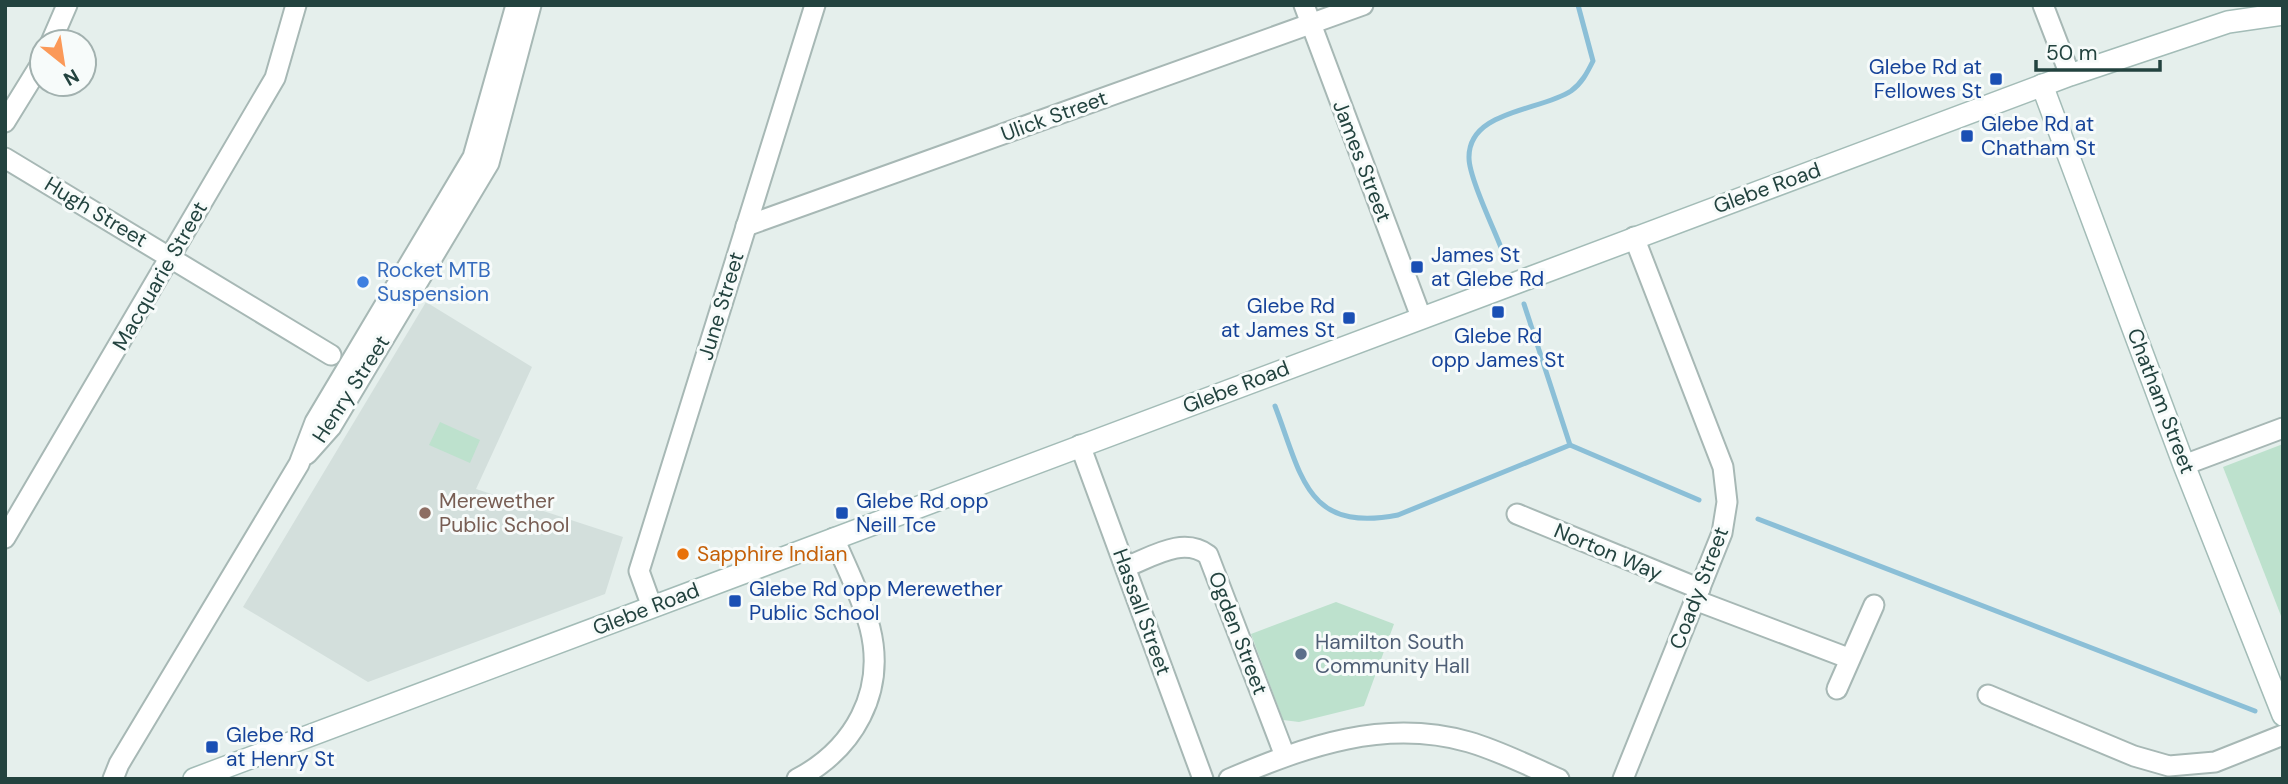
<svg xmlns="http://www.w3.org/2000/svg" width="2288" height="784" viewBox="0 0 2288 784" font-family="'DM Sans',sans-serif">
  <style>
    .built { fill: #d3dfdc }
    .green { fill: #bde1cd }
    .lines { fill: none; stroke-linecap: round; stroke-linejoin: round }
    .stream { stroke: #8bbfd7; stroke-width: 5 }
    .street-casing { stroke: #a7b8b5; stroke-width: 23 }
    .secondary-casing { stroke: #a3bcb7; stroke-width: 24 }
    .street { stroke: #fff; stroke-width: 19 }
    .secondary { stroke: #fff; stroke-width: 21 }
    .transit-dot { fill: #1a4fb4; stroke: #f7fbfa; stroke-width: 2.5 }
    .shop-dot { fill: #3f7fe0; stroke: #f7fbfa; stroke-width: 2.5 }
    .education-dot { fill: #8d6e63; stroke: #f7fbfa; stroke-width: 2.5 }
    .food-dot { fill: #e8710a; stroke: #f7fbfa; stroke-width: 2.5 }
    .service-dot { fill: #5c6f8a; stroke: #f7fbfa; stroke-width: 2.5 }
    .labels { text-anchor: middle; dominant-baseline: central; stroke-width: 6; stroke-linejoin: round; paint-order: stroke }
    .transit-label { font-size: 21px; fill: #164399; stroke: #f7fbfa; text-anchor: start }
    .street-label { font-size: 21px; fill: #23433f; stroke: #f7fbfa }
    .shop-label { font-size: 21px; fill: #366cbe; stroke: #f7fbfa; text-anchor: start }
    .education-label { font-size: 21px; fill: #785e54; stroke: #f7fbfa; text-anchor: start }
    .food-label { font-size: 21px; fill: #c56008; stroke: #f7fbfa; text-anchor: start }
    .service-label { font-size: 21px; fill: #4e5e75; stroke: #f7fbfa; text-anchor: start }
  </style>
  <rect width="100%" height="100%" fill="#e5efec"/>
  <polygon class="built" points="426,302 532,367 476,489 623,537 605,594 368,682 243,607"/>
  <g class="green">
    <polygon points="440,422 480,440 470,463 429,445"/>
    <polygon points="2283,444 2283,621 2223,467"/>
    <polygon points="1336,602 1394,624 1364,706 1299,722 1283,720 1251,634"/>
  </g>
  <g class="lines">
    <g class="stream">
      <path d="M1502,250C1494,229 1469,177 1469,158C1468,110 1541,111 1571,91C1582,83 1587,73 1593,61L1578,5"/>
      <polyline points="1524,304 1570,445"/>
      <path d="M1275,406C1302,476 1306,533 1398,515L1570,445L1699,500"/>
      <polyline points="1758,519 2255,711"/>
    </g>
    <defs>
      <g id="street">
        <polyline points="1304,5 1421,317"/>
        <polyline points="2043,5 2070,75"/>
        <polyline points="51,42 67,5"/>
        <polyline points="5,122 42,62"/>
        <polyline points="5,158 331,355"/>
        <polyline points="746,226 1363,5"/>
        <polyline points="1080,445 1203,779"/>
        <polyline points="307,454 331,427 489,163 531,5"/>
        <polyline points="2184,465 2283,428"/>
        <polyline points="1517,514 1700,589"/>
        <polyline points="5,538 275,78 296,5"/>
        <path d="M1126,567C1152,557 1183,536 1208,555L1285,756"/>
        <polyline points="1695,600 1848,658"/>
        <polyline points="652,607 639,571 815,5"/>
        <polyline points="1837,689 1874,605"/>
        <polyline points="1988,695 2134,756 2169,766 2215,762 2283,735"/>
        <polyline points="113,779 119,764 299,464 315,422 473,157 516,5"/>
        <path d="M797,779C854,749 886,692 870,628C862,597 846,567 834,538"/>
        <path d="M1229,779C1307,746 1384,718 1469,742C1500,751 1529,766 1559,779"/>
        <polyline points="1623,779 1722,533 1727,502 1723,467 1634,237"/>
      </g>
      <g id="secondary">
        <polyline points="2042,85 2184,465 2283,715"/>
        <polyline points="194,779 2070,75 2228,22 2283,14"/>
      </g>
    </defs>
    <use href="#street" class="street-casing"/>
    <use href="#secondary" class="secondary-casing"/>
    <use href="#street" class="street"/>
    <use href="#secondary" class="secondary"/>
  </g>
  <g class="transit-dot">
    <rect x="1989" y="72" width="14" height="14" rx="3.5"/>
    <rect x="1960" y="129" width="14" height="14" rx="3.5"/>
    <rect x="1410" y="260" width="14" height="14" rx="3.5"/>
    <rect x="1491" y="305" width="14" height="14" rx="3.5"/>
    <rect x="1342" y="311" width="14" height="14" rx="3.5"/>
    <rect x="835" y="506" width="14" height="14" rx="3.5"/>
    <rect x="728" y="594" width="14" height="14" rx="3.5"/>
    <rect x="205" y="740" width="14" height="14" rx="3.5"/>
  </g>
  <circle class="shop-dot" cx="363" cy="282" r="7"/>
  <circle class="education-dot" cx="425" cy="513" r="7"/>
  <circle class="food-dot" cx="683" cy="554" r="7"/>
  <circle class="service-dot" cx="1301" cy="654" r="7"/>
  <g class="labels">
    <g class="transit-label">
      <text x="1982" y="67" text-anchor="end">Glebe Rd at<tspan x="1982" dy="24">Fellowes St</tspan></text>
      <text x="1981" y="124">Glebe Rd at<tspan x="1981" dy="24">Chatham St</tspan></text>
      <text x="1431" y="255">James St<tspan x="1431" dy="24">at Glebe Rd</tspan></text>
      <text x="1335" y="306" text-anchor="end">Glebe Rd<tspan x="1335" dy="24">at James St</tspan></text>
      <text x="1498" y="336" text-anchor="middle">Glebe Rd<tspan x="1498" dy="24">opp James St</tspan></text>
      <text x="856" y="501">Glebe Rd opp<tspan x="856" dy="24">Neill Tce</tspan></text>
      <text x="749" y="589">Glebe Rd opp Merewether<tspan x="749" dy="24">Public School</tspan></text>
      <text x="226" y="735">Glebe Rd<tspan x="226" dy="24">at Henry St</tspan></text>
    </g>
    <g class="street-label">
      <text transform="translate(1054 116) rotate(-20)">Ulick Street</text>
      <text transform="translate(1362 161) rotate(69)">James Street</text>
      <text transform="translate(1767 188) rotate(-20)">Glebe Road</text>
      <text transform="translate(96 212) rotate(31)">Hugh Street</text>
      <text transform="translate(160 276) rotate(-60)">Macquarie Street</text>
      <text transform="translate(721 306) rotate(-73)">June Street</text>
      <text transform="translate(1236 387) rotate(-21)">Glebe Road</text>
      <text transform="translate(351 389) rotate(-57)">Henry Street</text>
      <text transform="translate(2161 401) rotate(69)">Chatham Street</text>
      <text transform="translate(1608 552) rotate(23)">Norton Way</text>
      <text transform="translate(1699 588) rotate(-69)">Coady Street</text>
      <text transform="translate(646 609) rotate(-21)">Glebe Road</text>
      <text transform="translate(1142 612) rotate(70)">Hassall Street</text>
      <text transform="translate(1238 633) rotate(69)">Ogden Street</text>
    </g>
    <g class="shop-label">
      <text x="377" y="270">Rocket MTB<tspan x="377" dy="24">Suspension</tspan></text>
    </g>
    <g class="education-label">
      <text x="439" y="501">Merewether<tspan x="439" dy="24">Public School</tspan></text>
    </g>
    <g class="food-label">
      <text x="697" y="554">Sapphire Indian</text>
    </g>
    <g class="service-label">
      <text x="1315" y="642">Hamilton South<tspan x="1315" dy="24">Community Hall</tspan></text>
    </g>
  </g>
  <rect width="2288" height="784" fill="none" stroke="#23433f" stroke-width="14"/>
  <g transform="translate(63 63) rotate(150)"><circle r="33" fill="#f7fbfa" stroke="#a2b1af" stroke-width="2"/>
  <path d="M0-5L12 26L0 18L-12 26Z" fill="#fb9958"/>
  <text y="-10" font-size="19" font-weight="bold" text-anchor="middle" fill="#23433f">N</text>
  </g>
  <path d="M2036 60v10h124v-10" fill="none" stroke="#23433f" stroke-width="3.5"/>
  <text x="2046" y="60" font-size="21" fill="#23433f" stroke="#f7fbfa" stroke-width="5" paint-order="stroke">50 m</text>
</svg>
